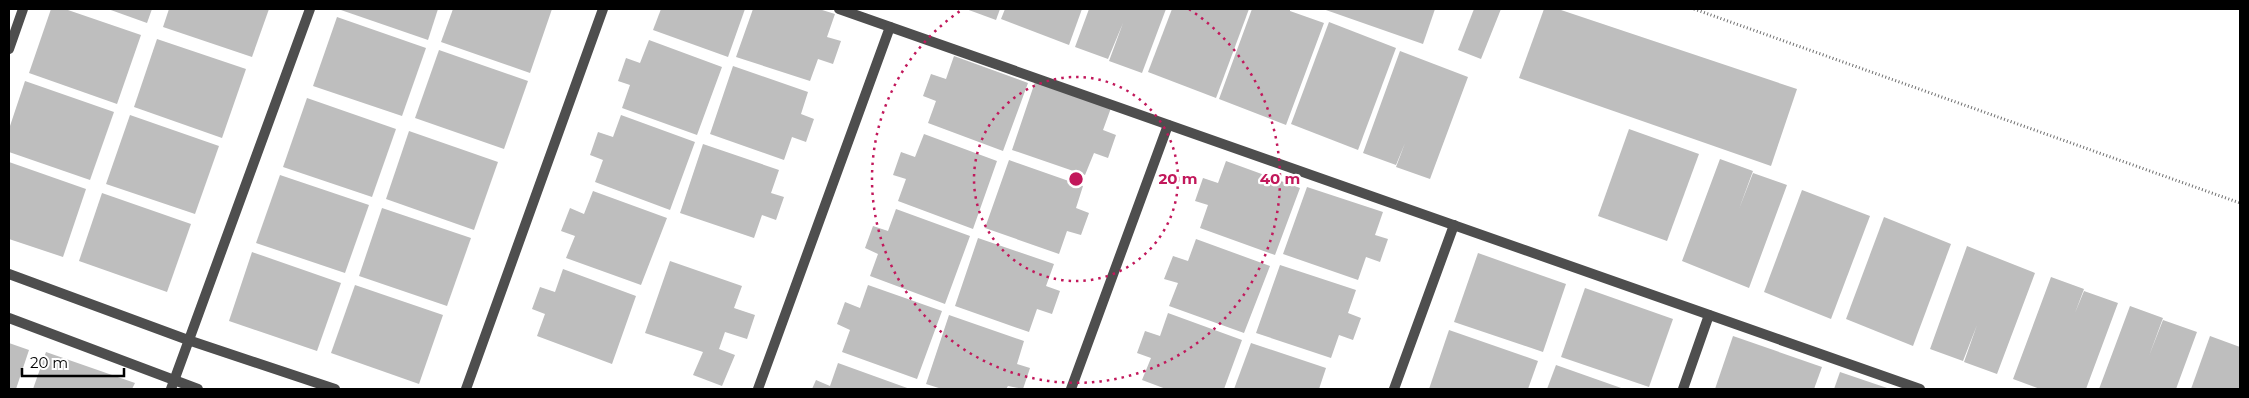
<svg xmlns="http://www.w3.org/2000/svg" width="2249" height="398" viewBox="0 0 2249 398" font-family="Montserrat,sans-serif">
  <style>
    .building { fill: #bebebe }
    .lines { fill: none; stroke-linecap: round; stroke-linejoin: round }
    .path { stroke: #707070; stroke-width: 3; stroke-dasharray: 1 2.5; stroke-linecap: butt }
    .street { stroke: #4e4e4e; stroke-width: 10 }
    .ring { fill: none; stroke: #c2185b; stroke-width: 2.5; stroke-dasharray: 2.5 5 }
    .centre { fill: #c2185b; stroke: #fff; stroke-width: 2.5 }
    .ring-label { font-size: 15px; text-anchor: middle; font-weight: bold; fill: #c2185b; stroke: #fff; stroke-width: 4.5; stroke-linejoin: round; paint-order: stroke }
  </style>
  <rect width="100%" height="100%" fill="#fff"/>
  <g class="building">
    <polygon points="51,9 65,9 141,35 117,104 29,73"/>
    <polygon points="108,9 152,9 147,23"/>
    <polygon points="169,9 269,9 252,57 163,27"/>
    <polygon points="338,9 438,9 428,40"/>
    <polygon points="453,9 552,9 530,73 441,42"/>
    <polygon points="661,9 745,9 728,57 653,30"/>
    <polygon points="753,9 819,9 835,14 827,37 841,41 833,64 818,59 810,81 736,57"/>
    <polygon points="966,9 1000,9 996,20"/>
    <polygon points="1005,9 1082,9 1069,45 1001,19"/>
    <polygon points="1089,9 1166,9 1142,73 1109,61 1123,23 1108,59 1075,47"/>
    <polygon points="1172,9 1249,9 1216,98 1148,72"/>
    <polygon points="1252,9 1290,9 1290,11 1324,23 1286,125 1219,99"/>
    <polygon points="1323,9 1435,9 1423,44"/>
    <polygon points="1474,9 1501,9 1481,59 1458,50"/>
    <polygon points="1544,9 1558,9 1797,89 1771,166 1519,78"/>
    <polygon points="337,17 426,48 402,116 313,86"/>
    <polygon points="1329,22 1396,48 1358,150 1291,124"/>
    <polygon points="157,39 246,69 222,138 134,107"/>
    <polygon points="649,40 722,67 697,135 622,108 630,85 618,81 626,58 640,63"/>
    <polygon points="439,50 528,81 504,149 415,118"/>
    <polygon points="1400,51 1468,77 1430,179 1396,167 1405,143 1396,165 1363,153"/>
    <polygon points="954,56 1028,83 1003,151 928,123 936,101 923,96 931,74 946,79"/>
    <polygon points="733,66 808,92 801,114 814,119 806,142 792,137 784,160 710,134"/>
    <polygon points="25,81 114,112 90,180 9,152 9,129"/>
    <polygon points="1035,82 1111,108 1103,130 1116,135 1108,158 1094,153 1085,175 1012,150"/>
    <polygon points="307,98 396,129 372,197 283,167"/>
    <polygon points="130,115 219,146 195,214 106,184"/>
    <polygon points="621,115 695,142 670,210 595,182 603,160 590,155 598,132 613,137"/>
    <polygon points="1629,129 1699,154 1667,241 1598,216"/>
    <polygon points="409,131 498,162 474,230 386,199"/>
    <polygon points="924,134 997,161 973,229 898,201 906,179 893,175 901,152 915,157"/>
    <polygon points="703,144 779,170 771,193 784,197 776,220 762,215 754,238 680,213"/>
    <polygon points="1720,159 1753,171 1739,209 1753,173 1787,185 1749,288 1682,261"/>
    <polygon points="1009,160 1083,186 1076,208 1089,213 1081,235 1067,231 1059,254 985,228"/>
    <polygon points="1226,161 1300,188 1275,255 1200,228 1208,205 1195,201 1203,178 1218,183"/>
    <polygon points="9,162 86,189 63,257 9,239"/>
    <polygon points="280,175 369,205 345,273 256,243"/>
    <polygon points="1307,187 1383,212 1375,235 1388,239 1380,262 1366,257 1358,280 1283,254"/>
    <polygon points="1802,190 1870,216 1831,319 1764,292"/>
    <polygon points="593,191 667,218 641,285 566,258 575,236 561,231 570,208 584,214"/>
    <polygon points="102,193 191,224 167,292 79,261"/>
    <polygon points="382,208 471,238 447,306 359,276"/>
    <polygon points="896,209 970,236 945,304 870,276 878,254 865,248 873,226 888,231"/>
    <polygon points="1884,217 1951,244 1913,346 1846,319"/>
    <polygon points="978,238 1054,264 1046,286 1060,291 1052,314 1037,309 1029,332 955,306"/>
    <polygon points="1196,239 1270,266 1244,333 1169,306 1178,283 1164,279 1173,256 1188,261"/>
    <polygon points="1967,246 2035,273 1997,374 1964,362 1977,325 1963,361 1930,349"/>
    <polygon points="252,252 341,283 317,351 229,321"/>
    <polygon points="1478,253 1566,284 1543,352 1454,322"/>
    <polygon points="670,261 742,286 734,308 755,315 747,339 725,332 719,349 735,355 722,386 693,375 703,352 645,333"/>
    <polygon points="1280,265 1356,290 1348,313 1361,318 1353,340 1339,335 1331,358 1256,333"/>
    <polygon points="563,269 636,296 612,364 537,336 545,314 532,309 540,287 555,292"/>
    <polygon points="2051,277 2084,289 2075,313 2084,291 2118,303 2086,389 2040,389 2013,379"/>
    <polygon points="355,285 443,315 419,384 331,353"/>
    <polygon points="868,285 942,311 917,379 842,352 850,330 837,324 845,302 860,308"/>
    <polygon points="1585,288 1673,319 1649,387 1561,357"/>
    <polygon points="2130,306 2163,318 2149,356 2163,320 2197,332 2176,389 2099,389"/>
    <polygon points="1168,313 1242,340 1224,389 1166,389 1142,380 1151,358 1137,353 1145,331 1160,336"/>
    <polygon points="949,315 1024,341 1017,364 1030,368 1023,389 1008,386 1006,389 942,389 926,384"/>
    <polygon points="1449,330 1538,361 1528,389 1429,389"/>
    <polygon points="1733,336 1822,367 1814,389 1715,389"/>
    <polygon points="2210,336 2240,347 2240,389 2191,389"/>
    <polygon points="9,343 29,350 16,389 9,389"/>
    <polygon points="1251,343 1326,368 1319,389 1234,389"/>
    <polygon points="46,352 135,383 132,389 33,389"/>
    <polygon points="838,363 910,389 812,389 816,380 830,386"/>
    <polygon points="1556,365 1624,389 1547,389"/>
    <polygon points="1840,372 1890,389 1834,389"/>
  </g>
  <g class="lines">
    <polyline class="path" points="1694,9 2240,203"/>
    <g class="street">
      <polyline points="839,9 1920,389"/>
      <polyline points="9,49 23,9"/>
      <polyline points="9,274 188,340 335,389"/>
      <polyline points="9,318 198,389"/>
      <polyline points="171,389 310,9"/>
      <polyline points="466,389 603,9"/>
      <polyline points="758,389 890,27"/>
      <polyline points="1071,389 1168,125"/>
      <polyline points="1394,389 1454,225"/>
      <polyline points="1683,389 1709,315"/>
    </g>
  </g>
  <g class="ring">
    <circle cx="1076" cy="179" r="102"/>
    <path d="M1189 9A204 204 0 1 1 963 9"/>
  </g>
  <circle cx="1076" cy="179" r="8" class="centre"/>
  <g class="ring-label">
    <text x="1178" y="184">20 m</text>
    <text x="1280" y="184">40 m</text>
  </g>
  <rect width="2249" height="398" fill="none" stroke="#000000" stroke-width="20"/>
  <path d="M22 368v8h102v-8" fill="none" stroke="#000000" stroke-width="2.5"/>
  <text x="30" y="368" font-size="15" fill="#000000" stroke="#ffffff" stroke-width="4" paint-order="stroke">20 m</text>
</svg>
